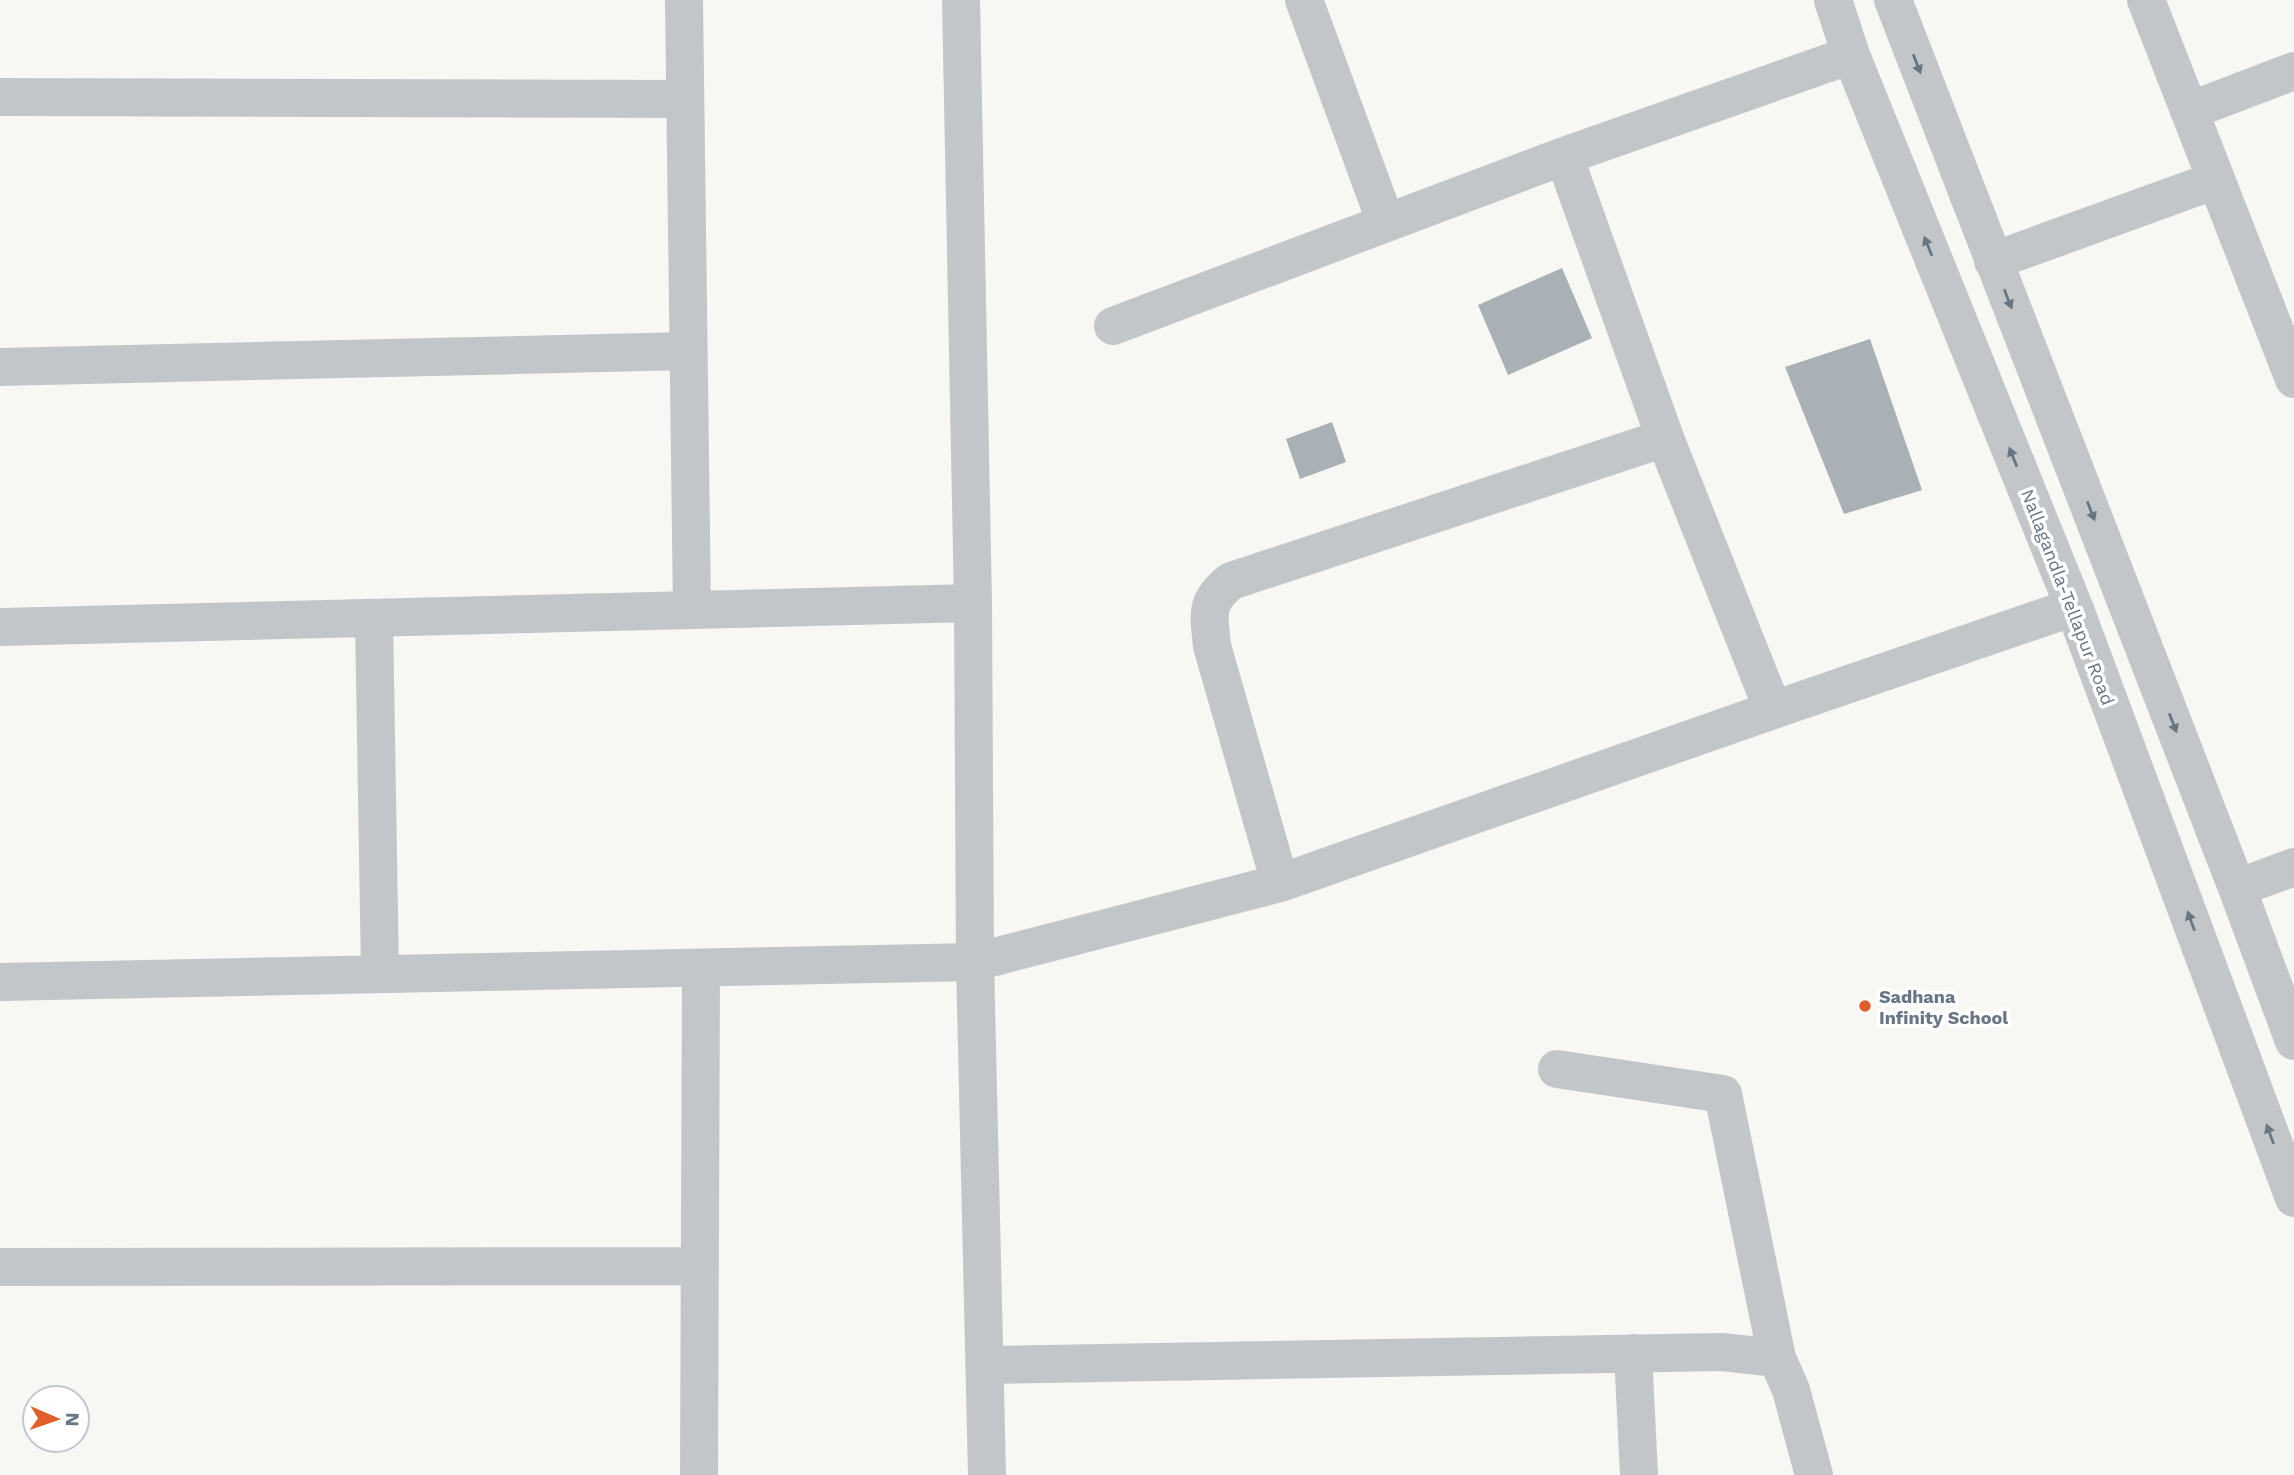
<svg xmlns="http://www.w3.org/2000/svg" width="2294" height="1475" font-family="'Work Sans',sans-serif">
	<rect width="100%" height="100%" fill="#f7f7f4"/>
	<!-- building -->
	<path fill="#a9b1b6" d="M1562,268L1592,338L1508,375L1478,305Z
		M1870,339L1922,490L1844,514L1785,367Z
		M1332,422L1346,462L1300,479L1286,439Z"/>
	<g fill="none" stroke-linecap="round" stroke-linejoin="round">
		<!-- minor -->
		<path stroke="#c2c6c9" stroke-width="38" d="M684,0L692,610
			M961,0L973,603L975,962L987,1475
			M1304,0L1386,223
			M1833,0L1851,55L2074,607L2294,1198
			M1893,0L2237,888L2294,1041
			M2146,0L2294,379
			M0,97L685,99
			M2189,111L2294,71
			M1564,156L1665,438
			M1993,261L2216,180
			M1113,326L1564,156L1851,55
			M0,367L688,351
			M374,618L380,973
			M0,627L973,603
			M1280,883L1212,646C1209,614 1204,603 1231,581L1665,438L1773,710
			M2237,888L2294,867
			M0,982L975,962L1280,883L1773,710L2074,607
			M1557,1069L1723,1094L1777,1358
			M0,1267L699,1266
			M1633,1353L1639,1475
			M985,1365L1722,1352L1777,1358L1791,1390L1814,1475
			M699,1475L701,969"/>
	</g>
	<!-- one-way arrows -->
	<defs><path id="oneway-solid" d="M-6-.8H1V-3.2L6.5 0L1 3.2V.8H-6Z" transform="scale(1.75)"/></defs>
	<g fill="#667684">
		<use href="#oneway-solid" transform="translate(1917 64) rotate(69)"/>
		<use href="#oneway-solid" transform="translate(1928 246) rotate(-112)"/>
		<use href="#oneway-solid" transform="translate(2008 299) rotate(69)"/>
		<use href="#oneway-solid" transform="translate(2013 457) rotate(-112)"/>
		<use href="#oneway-solid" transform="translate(2091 511) rotate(69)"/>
		<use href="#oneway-solid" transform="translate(2173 723) rotate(69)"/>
		<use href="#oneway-solid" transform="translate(2191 921) rotate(-110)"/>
		<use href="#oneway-solid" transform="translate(2270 1134) rotate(-110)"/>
	</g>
	<!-- markers -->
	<circle fill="#e05e2b" stroke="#fff" stroke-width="2.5" cx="1865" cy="1006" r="7"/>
	<g text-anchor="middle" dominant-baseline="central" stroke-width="7" stroke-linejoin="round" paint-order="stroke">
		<!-- street labels -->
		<g font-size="18" fill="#667684" stroke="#fff">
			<text transform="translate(2068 597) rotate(69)">Nallagandla-Tellapur Road</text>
		</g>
		<!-- poi labels -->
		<g font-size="18" font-weight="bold" fill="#667684" stroke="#fff" text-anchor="start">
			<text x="1879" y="996">Sadhana<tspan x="1879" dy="21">Infinity School</tspan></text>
		</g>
	</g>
	<!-- north arrow -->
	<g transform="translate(56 1419) rotate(92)"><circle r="33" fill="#ffffff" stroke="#c2c8ce" stroke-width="2"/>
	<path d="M0-5L12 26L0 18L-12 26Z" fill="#e05e2b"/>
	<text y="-10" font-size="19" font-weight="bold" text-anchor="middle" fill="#667684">N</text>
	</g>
</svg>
